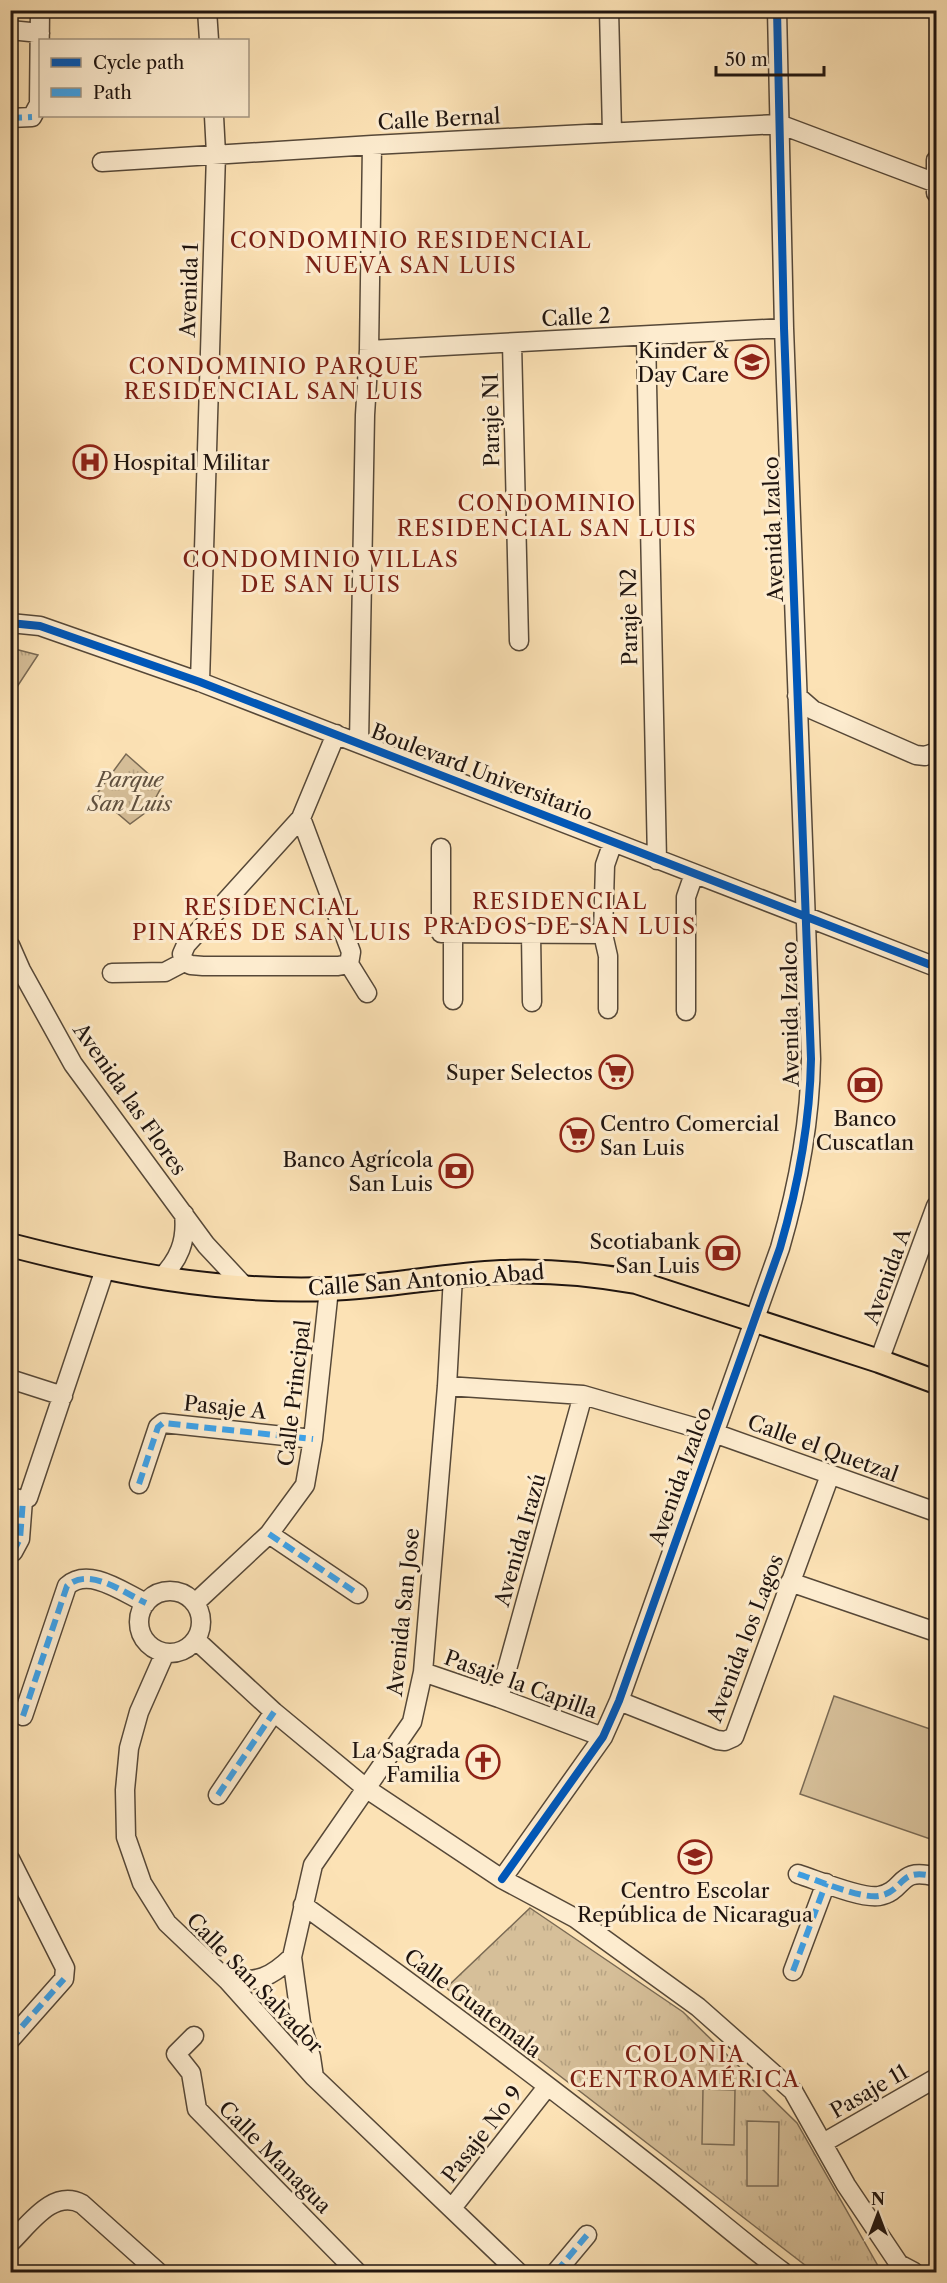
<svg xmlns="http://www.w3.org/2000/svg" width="947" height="2283" font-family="'Libre Caslon Text',serif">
	<defs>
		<pattern id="grass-tufts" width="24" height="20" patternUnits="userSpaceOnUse" patternTransform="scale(1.5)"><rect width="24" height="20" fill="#d6bf99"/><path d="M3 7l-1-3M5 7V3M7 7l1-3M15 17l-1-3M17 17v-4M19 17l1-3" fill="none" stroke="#b7a383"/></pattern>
	</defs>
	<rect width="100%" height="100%" fill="#fce2b5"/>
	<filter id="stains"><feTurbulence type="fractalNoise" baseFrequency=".00333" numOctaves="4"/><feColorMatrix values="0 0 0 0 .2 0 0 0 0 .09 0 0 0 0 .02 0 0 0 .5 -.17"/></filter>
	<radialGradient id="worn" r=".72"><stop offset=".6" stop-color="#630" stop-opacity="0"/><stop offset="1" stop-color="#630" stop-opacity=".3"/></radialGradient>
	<!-- grass -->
	<path fill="url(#grass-tufts)" stroke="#7a6a54" stroke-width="1.5" d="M11,648L38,655L11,696L10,648Z
		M126,754L162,786L149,810L130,824L96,795Z
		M530,1908L683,2012L797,2123L878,2266L874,2272H814L446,1988Z"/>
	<!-- pitch -->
	<path fill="#d6bf99" stroke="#7a6a54" stroke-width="1.5" d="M834,1696L936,1731V1841L800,1794Z
		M703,2089L735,2090L734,2145L702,2144Z
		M747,2121L779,2122L778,2186H747Z"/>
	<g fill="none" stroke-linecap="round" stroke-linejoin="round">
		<!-- minor casing -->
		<g stroke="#564838" stroke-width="21">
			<path id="minor" d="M207,10L209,40
				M609,10L612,132
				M10,30L40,33
				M10,118L32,117L39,104L40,10
				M102,162L372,145L779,124L936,183
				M936,193V160
				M646,336L657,860
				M512,343L519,641
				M369,350L784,328
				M10,623L40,626L200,682L936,967
				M200,682L216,154L214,116
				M797,696L813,710L916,755L925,756L936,752
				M359,743L365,415L369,350L372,145
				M301,818L351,952L349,964L367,993
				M441,848V933L603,934
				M453,933V1000
				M531,933L532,1002
				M10,945L21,970L73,1064L206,1245L247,1289
				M184,962L182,954L186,945L301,818L336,734
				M184,962L191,965L203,966H338L349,964
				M112,973L165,972L184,962
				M608,1009V956L603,934L605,865L613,842
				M686,1011V897L694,874
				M160,1279C179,1260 187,1241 184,1214
				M879,1361L936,1206
				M10,1379L63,1396
				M447,1386L583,1395L714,1433L936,1512
				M139,1484L158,1427L163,1423L313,1439
				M10,1497L23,1500L28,1498L105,1269
				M269,1534L358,1594
				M13,1552L20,1539L23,1500
				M790,1582L936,1632
				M139 1622a31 31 0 1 1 62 0a31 31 0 1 1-62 0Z
				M195,1603L269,1534L305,1485L313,1439L329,1289
				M196,1640L274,1712L367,1789L502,1879L575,1918L698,2007L793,2091L846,2185L899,2264L914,2272
				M165,1653L139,1712L129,1748L125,1790L126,1837L142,1883L167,1923L228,1981L314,2077L518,2272
				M423,1672L499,1698L603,1737
				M499,1698L583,1395
				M619,1701L717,1740L725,1741L734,1737L830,1475
				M23,1716L67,1586C89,1566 124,1593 146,1603
				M218,1795L274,1712
				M10,1859L65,1968L64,1979L10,2040
				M798,1874C817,1880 861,1899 879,1896C906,1891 897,1866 936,1877
				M502,1879L603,1737L619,1701L780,1248C798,1186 810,1124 811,1059L784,328L777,10
				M303,1905C421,1990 538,2077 652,2167C697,2202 739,2239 783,2272
				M793,1971L826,1883
				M228,1981C259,1981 269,1979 292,1957
				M194,2036L176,2054L191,2073L197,2109L357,2272
				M314,2077L311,2057L301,2023L292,1957L313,1865L412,1722L423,1672L447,1386L453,1276
				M823,2143L936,2078
				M452,2208L547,2087
				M10,2243C29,2225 53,2188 82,2204L158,2272
				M556,2272L587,2235"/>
		</g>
		<!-- major casing -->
		<g stroke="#1f140f" stroke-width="26">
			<path id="major" d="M10,1245C118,1273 217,1293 329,1289C386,1287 443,1275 501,1272C547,1270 591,1274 636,1282L879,1361L936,1382"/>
		</g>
		<!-- minor -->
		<use href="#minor" stroke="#fdeccf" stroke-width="18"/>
		<!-- major -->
		<use href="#major" stroke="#fce2b5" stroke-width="22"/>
		<!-- quiet -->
		<path stroke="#3da2ea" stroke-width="6" stroke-dasharray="12 6" stroke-linecap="butt" d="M10,118L32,117
			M139,1484L158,1427L163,1423L313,1439
			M269,1534L358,1594
			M13,1552L20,1539L23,1500
			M23,1716L67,1586C89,1566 124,1593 146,1603
			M218,1795L274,1712
			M798,1874C817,1880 861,1899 879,1896C906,1891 897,1866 936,1877
			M10,1875L16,1869
			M793,1971L826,1883
			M10,2040L64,1979
			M556,2272L587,2235"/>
		<!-- cycleway casing -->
		<g stroke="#fdeccf" stroke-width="11">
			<path id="cycleway" d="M10,623L40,626L200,682L936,967
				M502,1879L603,1737L619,1701L780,1248C798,1186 810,1124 811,1059L784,328L777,10"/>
		</g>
		<!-- cycleway -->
		<use href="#cycleway" stroke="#0057b8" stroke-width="8"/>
	</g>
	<!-- icons -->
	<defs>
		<g id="school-ring" transform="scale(1.725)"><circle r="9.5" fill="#fdeccf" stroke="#8f2418" stroke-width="1.5"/><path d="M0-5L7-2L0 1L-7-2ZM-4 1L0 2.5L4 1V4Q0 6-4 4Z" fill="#8f2418"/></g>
		<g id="hospital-ring" transform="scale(1.725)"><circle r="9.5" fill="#fdeccf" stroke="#8f2418" stroke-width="1.5"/><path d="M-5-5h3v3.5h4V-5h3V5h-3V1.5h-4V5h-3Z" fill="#8f2418"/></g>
		<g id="supermarket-ring" transform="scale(1.725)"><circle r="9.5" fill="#fdeccf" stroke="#8f2418" stroke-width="1.5"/><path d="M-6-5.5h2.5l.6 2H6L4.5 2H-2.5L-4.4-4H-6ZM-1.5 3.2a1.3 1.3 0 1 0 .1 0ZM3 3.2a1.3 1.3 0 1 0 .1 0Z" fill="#8f2418"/></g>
		<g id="bank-ring" transform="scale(1.725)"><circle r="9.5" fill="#fdeccf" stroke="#8f2418" stroke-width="1.5"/><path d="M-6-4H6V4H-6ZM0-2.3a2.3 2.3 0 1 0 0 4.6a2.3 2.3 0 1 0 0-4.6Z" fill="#8f2418"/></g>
		<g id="church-ring" transform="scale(1.725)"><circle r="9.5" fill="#fdeccf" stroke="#8f2418" stroke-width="1.5"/><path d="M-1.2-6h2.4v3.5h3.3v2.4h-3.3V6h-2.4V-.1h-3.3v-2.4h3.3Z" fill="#8f2418"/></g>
	</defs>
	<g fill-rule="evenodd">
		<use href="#school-ring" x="752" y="362"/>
		<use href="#hospital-ring" x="90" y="462"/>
		<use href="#supermarket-ring" x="616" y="1072"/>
		<use href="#bank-ring" x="865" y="1085"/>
		<use href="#supermarket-ring" x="577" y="1135"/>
		<use href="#bank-ring" x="456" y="1171"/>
		<use href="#bank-ring" x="723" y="1253"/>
		<use href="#church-ring" x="483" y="1762"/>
		<use href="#school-ring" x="695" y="1857"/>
	</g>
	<g text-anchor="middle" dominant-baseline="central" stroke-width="6" stroke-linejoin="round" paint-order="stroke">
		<!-- street labels -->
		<g font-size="21" fill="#1f140f" stroke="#fdeccf">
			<text transform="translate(439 119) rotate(-3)">Calle Bernal</text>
			<text transform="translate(189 290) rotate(-88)">Avenida 1</text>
			<text transform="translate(576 317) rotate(-3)">Calle 2</text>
			<text transform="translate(491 420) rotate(-91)">Paraje N1</text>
			<text transform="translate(773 529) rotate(-92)">Avenida Izalco</text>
			<text transform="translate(629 617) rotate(-91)">Paraje N2</text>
			<text transform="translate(482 772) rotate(21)">Boulevard Universitario</text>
			<text transform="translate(790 1014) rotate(-91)">Avenida Izalco</text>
			<text transform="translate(130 1099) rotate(55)">Avenida las Flores</text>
			<text transform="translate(887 1276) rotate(-70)">Avenida A</text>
			<text transform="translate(426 1280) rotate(-4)">Calle San Antonio Abad</text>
			<text transform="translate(294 1393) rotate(-83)">Calle Principal</text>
			<text transform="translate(225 1407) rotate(6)">Pasaje A</text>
			<text transform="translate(823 1448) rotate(20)">Calle el Quetzal</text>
			<text transform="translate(680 1476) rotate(-70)">Avenida Izalco</text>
			<text transform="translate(520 1540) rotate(-74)">Avenida Irazú</text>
			<text transform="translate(403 1612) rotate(-84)">Avenida San Jose</text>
			<text transform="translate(745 1638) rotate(-69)">Avenida los Lagos</text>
			<text transform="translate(521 1684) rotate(20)">Pasaje la Capilla</text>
			<text transform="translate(255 1983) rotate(46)">Calle San Salvador</text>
			<text transform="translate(473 2003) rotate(37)">Calle Guatemala</text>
			<text transform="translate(869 2091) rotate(-30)">Pasaje 11</text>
			<text transform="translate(482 2134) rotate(-52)">Pasaje No 9</text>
			<text transform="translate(275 2157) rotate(45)">Calle Managua</text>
		</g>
		<!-- poi labels -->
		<g font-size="21" fill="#1f140f" stroke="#fdeccf" text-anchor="end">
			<text x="729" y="350">Kinder &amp;<tspan x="729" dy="24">Day Care</tspan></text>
			<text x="113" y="462" text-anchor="start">Hospital Militar</text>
			<text x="593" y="1072">Super Selectos</text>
			<text x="865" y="1118" text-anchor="middle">Banco<tspan x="865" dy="24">Cuscatlan</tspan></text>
			<text x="600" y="1123" text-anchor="start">Centro Comercial<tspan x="600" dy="24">San Luis</tspan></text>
			<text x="433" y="1159">Banco Agrícola<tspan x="433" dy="24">San Luis</tspan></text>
			<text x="700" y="1241">Scotiabank<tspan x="700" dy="24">San Luis</tspan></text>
			<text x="460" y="1750">La Sagrada<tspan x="460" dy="24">Familia</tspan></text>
			<text x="695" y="1890" text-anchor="middle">Centro Escolar<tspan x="695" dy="24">República de Nicaragua</tspan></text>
		</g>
		<!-- park labels -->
		<g font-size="21" font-style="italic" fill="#5f503f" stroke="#fdeccf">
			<text x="130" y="779">Parque<tspan x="130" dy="24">San Luis</tspan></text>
		</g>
		<!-- neighbourhood labels -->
		<g font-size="22" letter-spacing="1.5" fill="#7a1f14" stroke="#fdeccf">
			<text x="411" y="240">CONDOMINIO RESIDENCIAL<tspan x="411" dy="25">NUEVA SAN LUIS</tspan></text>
			<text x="274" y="366">CONDOMINIO PARQUE<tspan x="274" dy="25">RESIDENCIAL SAN LUIS</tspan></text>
			<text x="547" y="503">CONDOMINIO<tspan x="547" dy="25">RESIDENCIAL SAN LUIS</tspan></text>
			<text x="321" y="559">CONDOMINIO VILLAS<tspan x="321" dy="25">DE SAN LUIS</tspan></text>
			<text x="560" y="901">RESIDENCIAL<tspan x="560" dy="25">PRADOS DE SAN LUIS</tspan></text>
			<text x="272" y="907">RESIDENCIAL<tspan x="272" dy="25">PINARES DE SAN LUIS</tspan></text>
			<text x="685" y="2054">COLONIA<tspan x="685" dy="25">CENTROAMÉRICA</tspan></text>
		</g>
	</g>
	<!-- margin -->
	<rect width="947" height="2283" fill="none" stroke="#fce2b5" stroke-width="36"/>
	<rect x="12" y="12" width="923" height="2259" fill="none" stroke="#1f140f" stroke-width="3"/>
	<rect x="18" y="18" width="911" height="2247" fill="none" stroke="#1f140f" stroke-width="1.5"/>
	<!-- legend -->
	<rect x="39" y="39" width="210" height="78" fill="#fdeccf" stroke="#a49682" stroke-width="1.5"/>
	<rect x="51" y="58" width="30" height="9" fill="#0057b8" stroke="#a49682" stroke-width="1.5"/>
	<text x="93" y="69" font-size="18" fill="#1f140f">Cycle path</text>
	<rect x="51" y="88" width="30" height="9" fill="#3da2ea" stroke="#a49682" stroke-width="1.5"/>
	<text x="93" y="99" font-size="18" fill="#1f140f">Path</text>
	<!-- north arrow -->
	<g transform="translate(878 2214)" stroke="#fdeccf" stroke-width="4.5" paint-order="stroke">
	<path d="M0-4.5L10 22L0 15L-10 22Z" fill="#1f140f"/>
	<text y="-9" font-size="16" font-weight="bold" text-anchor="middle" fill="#1f140f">N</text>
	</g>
	<!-- scale -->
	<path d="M716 66v9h108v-9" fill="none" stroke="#1f140f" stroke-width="3"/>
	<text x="725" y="66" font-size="18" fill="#1f140f" stroke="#fdeccf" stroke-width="4.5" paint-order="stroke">50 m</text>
	<rect width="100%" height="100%" filter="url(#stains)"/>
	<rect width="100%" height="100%" fill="url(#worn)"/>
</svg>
